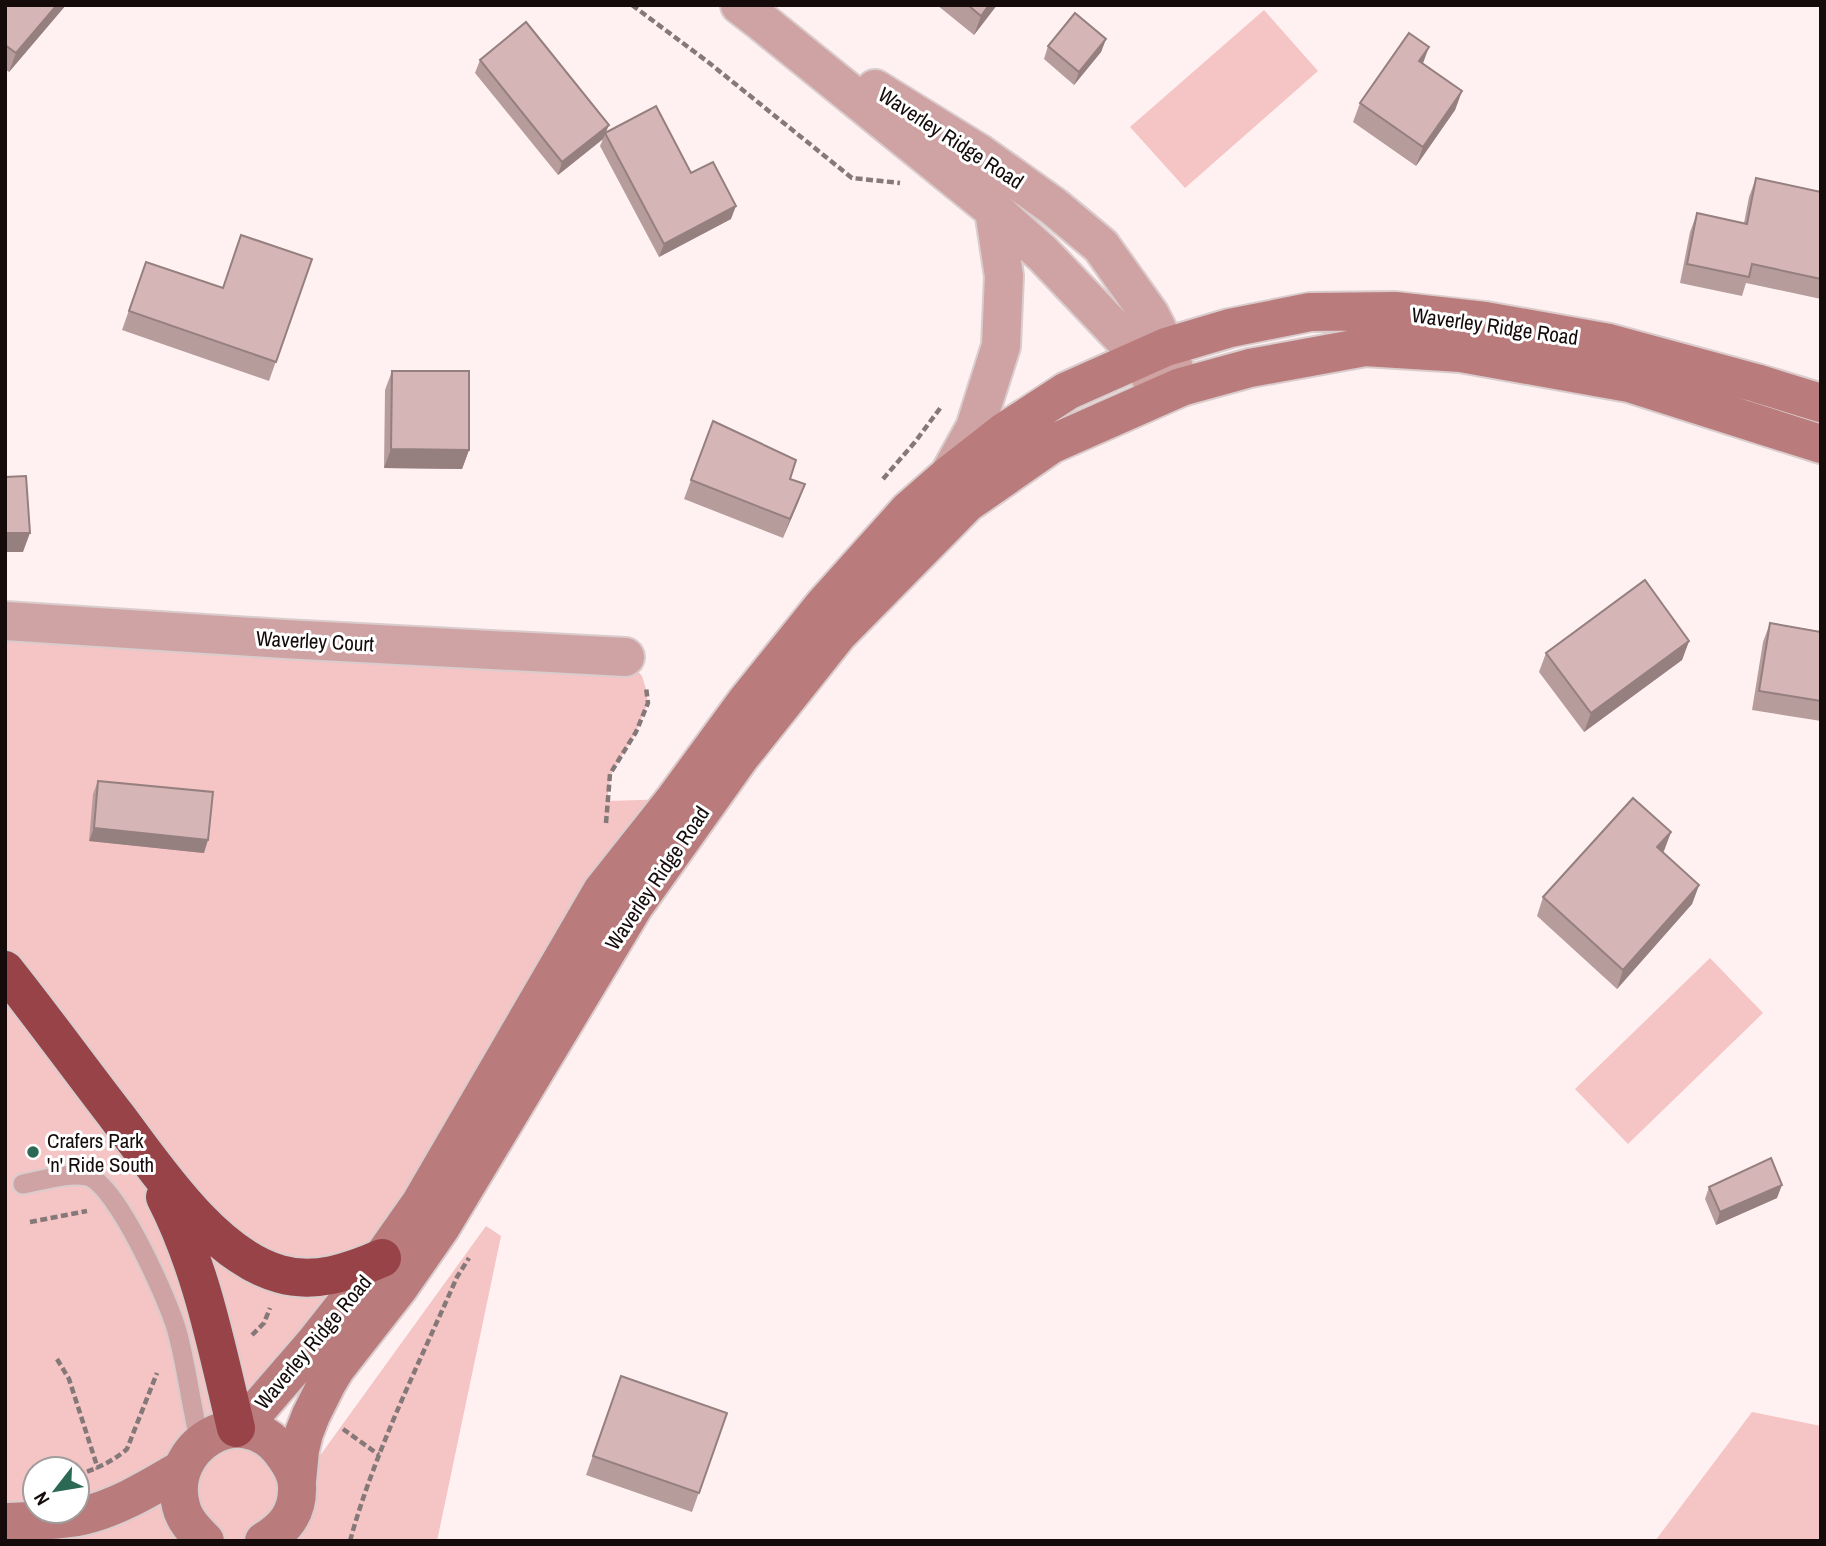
<svg xmlns="http://www.w3.org/2000/svg" width="1826" height="1546" font-family="'Archivo Narrow',sans-serif">
	<rect width="100%" height="100%" fill="#fff1f1"/>
	<!-- green -->
	<path fill="#f5c4c4" fill-rule="evenodd" d="M1264,10L1318,71L1185,188L1130,127Z
		M5,621L625,657L642,676L646,689L648,703L636,732L611,774L607,801L675,799L460,1133L242,1428L298,1486L486,1226L501,1236L437,1541H5ZM35,1469H77V1511H35Z
		M1710,958L1763,1013L1628,1144L1575,1089Z
		M1752,1412L1821,1426V1541H1655Z"/>
	<g fill="none" stroke-linecap="round" stroke-linejoin="round">
		<!-- lane casing -->
		<g stroke="#dacccc" stroke-width="23">
			<path id="lane" d="M23,1184C40,1181 69,1172 87,1176C116,1182 169,1302 177,1331C187,1368 191,1406 200,1442"/>
		</g>
		<!-- street casing -->
		<g stroke="#dacccc" stroke-width="42">
			<path id="street" d="M740,5L762,22L994,210L1004,276L1001,346L975,428L949,475
				M875,89L980,154L1053,206L1101,246L1150,315L1166,347L1181,387
				M994,210L1043,254L1141,357L1155,387
				M5,621L284,639L625,657"/>
		</g>
		<!-- secondary casing -->
		<g stroke="#dacccc" stroke-width="42">
			<path id="secondary" d="M241,1428L313,1345L382,1258L420,1204L602,891L675,799L746,702L824,605L909,510L949,475L1004,432L1067,391L1166,347L1230,328L1310,312L1395,311L1485,321L1609,343L1756,383L1821,403
				M297,1481L300,1450L304,1433L311,1415L327,1383L336,1368L400,1286L441,1227L634,906L740,757L838,634L967,503L1052,444L1181,387L1250,368L1365,347L1461,353L1629,383L1821,444
				M5,1522C29,1521 54,1521 77,1517C114,1510 150,1488 182,1469
				M205,1541C195,1531 184,1520 181,1506C165,1447 240,1399 281,1451C290,1463 298,1475 297,1490C297,1514 284,1529 264,1541"/>
		</g>
		<!-- highway casing -->
		<g stroke="#dacccc" stroke-width="42">
			<path id="highway" d="M5,970C44,1019 80,1069 118,1118C157,1170 214,1256 280,1274C315,1284 350,1272 382,1258
				M165,1197C202,1269 217,1350 236,1428"/>
		</g>
		<!-- path -->
		<path stroke="#847878" stroke-width="4.5" stroke-dasharray="7 3.5" stroke-linecap="butt" d="M632,5L708,62L852,178L900,183
			M883,479L915,442L941,407
			M606,823L610,774L636,732L648,703L646,687
			M30,1222L87,1211
			M252,1335L264,1323L270,1308
			M57,1359L69,1379L98,1469
			M343,1429L379,1455
			M77,1475C96,1469 112,1462 127,1449L157,1373
			M350,1541C375,1450 419,1364 457,1277L469,1258"/>
		<!-- lane -->
		<use href="#lane" stroke="#cfa3a3" stroke-width="19"/>
		<!-- street -->
		<use href="#street" stroke="#cfa3a3" stroke-width="38"/>
		<!-- secondary -->
		<use href="#secondary" stroke="#b97b7c" stroke-width="38"/>
		<!-- highway -->
		<use href="#highway" stroke="#984348" stroke-width="38"/>
	</g>
	<!-- wall -->
	<path fill="#b79c9c" d="M5,5H66L9,72L5,69Z
		M937,5H997L974,35Z
		M1106,39L1101,52L1074,85L1044,59L1048,46Z
		M480,60L606,132L691,173L731,219L659,257L600,146L603,139L558,175L475,73Z
		M1423,63L1462,91L1455,110L1416,166L1353,122L1360,103Z
		M1756,178L1821,192V299L1746,283L1742,296L1680,283L1690,232L1697,213L1744,223L1749,197Z
		M312,259L269,381L122,330L146,262L223,288Z
		M392,371L469,450L462,469L384,468L385,390Z
		M713,421L790,479L805,484L783,538L684,499Z
		M1770,623L1821,632V721L1752,710L1763,642Z
		M1689,641L1682,660L1584,732L1539,672L1546,653Z
		M98,781L204,853L89,841L93,794Z
		M1671,832L1663,852L1699,885L1692,904L1617,989L1537,916L1543,897Z
		M1709,1187L1777,1198L1716,1225L1705,1199Z
		M621,1376L727,1413L692,1512L586,1475Z"/>
	<!-- shaded-wall -->
	<path fill="#957f7f" d="M57,5H66L9,72L16,53Z
		M989,5H997L974,35L981,16Z
		M1106,39L1101,52L1074,85L1079,72Z
		M1429,47L1422,66L1419,61Z
		M1462,91L1455,110L1416,166L1423,147Z
		M609,125L603,139L558,175L562,162Z
		M736,206L731,219L659,257L664,244Z
		M391,449L469,450L462,469L384,468Z
		M805,484L798,503L783,538L790,519Z
		M5,533H30L23,552H5Z
		M1689,641L1682,660L1584,732L1591,713Z
		M94,828L208,840L204,853L89,841Z
		M1671,832L1664,851L1650,866L1657,847Z
		M1699,885L1692,904L1617,989L1623,970Z
		M1782,1185L1777,1198L1716,1225L1720,1212Z"/>
	<!-- building -->
	<path fill="#d5b5b5" stroke="#957f7f" stroke-width="2" d="M5,5H57L16,53L5,45Z
		M968,5H989L981,16Z
		M1075,13L1106,39L1079,72L1048,46Z
		M526,22L609,125L562,162L480,60Z
		M1409,33L1429,47L1419,61L1462,91L1423,147L1360,103Z
		M656,106L691,173L713,162L736,206L664,244L605,133Z
		M1756,178L1821,192V279L1752,264L1749,277L1687,264L1697,213L1747,224Z
		M241,235L312,259L276,362L129,311L146,262L223,288Z
		M392,371H469V450L391,449Z
		M713,421L796,460L790,479L805,484L790,519L691,480Z
		M26,476L30,533H5V477Z
		M1645,580L1689,641L1591,713L1546,653Z
		M1770,623L1821,632V701L1759,691Z
		M98,781L213,792L208,840L94,828Z
		M1633,798L1671,832L1657,847L1699,885L1623,970L1543,897Z
		M1771,1158L1782,1185L1720,1212L1709,1187Z
		M621,1376L727,1413L699,1493L593,1456Z"/>
	<!-- markers -->
	<circle fill="#2c6955" stroke="#fff" stroke-width="2.5" cx="33" cy="1152" r="7"/>
	<g text-anchor="middle" dominant-baseline="central" stroke-width="6" stroke-linejoin="round" paint-order="stroke">
		<!-- street labels -->
		<g font-size="21" fill="#160b0b" stroke="#fff">
			<text transform="translate(951 138) rotate(33)">Waverley Ridge Road</text>
			<text transform="translate(1495 326) rotate(8)">Waverley Ridge Road</text>
			<text transform="translate(315 641) rotate(3)">Waverley Court</text>
			<text transform="translate(657 878) rotate(-56)">Waverley Ridge Road</text>
			<text transform="translate(313 1342) rotate(-50)">Waverley Ridge Road</text>
		</g>
		<!-- poi labels -->
		<g font-size="21" fill="#160b0b" stroke="#fff" text-anchor="start">
			<text x="47" y="1140">Crafers Park<tspan x="47" dy="24">'n' Ride South</tspan></text>
		</g>
	</g>
	<!-- border -->
	<rect width="1826" height="1546" fill="none" stroke="#160b0b" stroke-width="14"/>
	<!-- north arrow -->
	<g transform="translate(56 1490) rotate(239)"><circle r="33" fill="#ffffff" stroke="#a29d9d" stroke-width="2"/>
	<path d="M0-5L12 26L0 18L-12 26Z" fill="#2c6955"/>
	<text y="-10" font-size="19" font-weight="bold" text-anchor="middle" fill="#160b0b">N</text>
	</g>
</svg>
